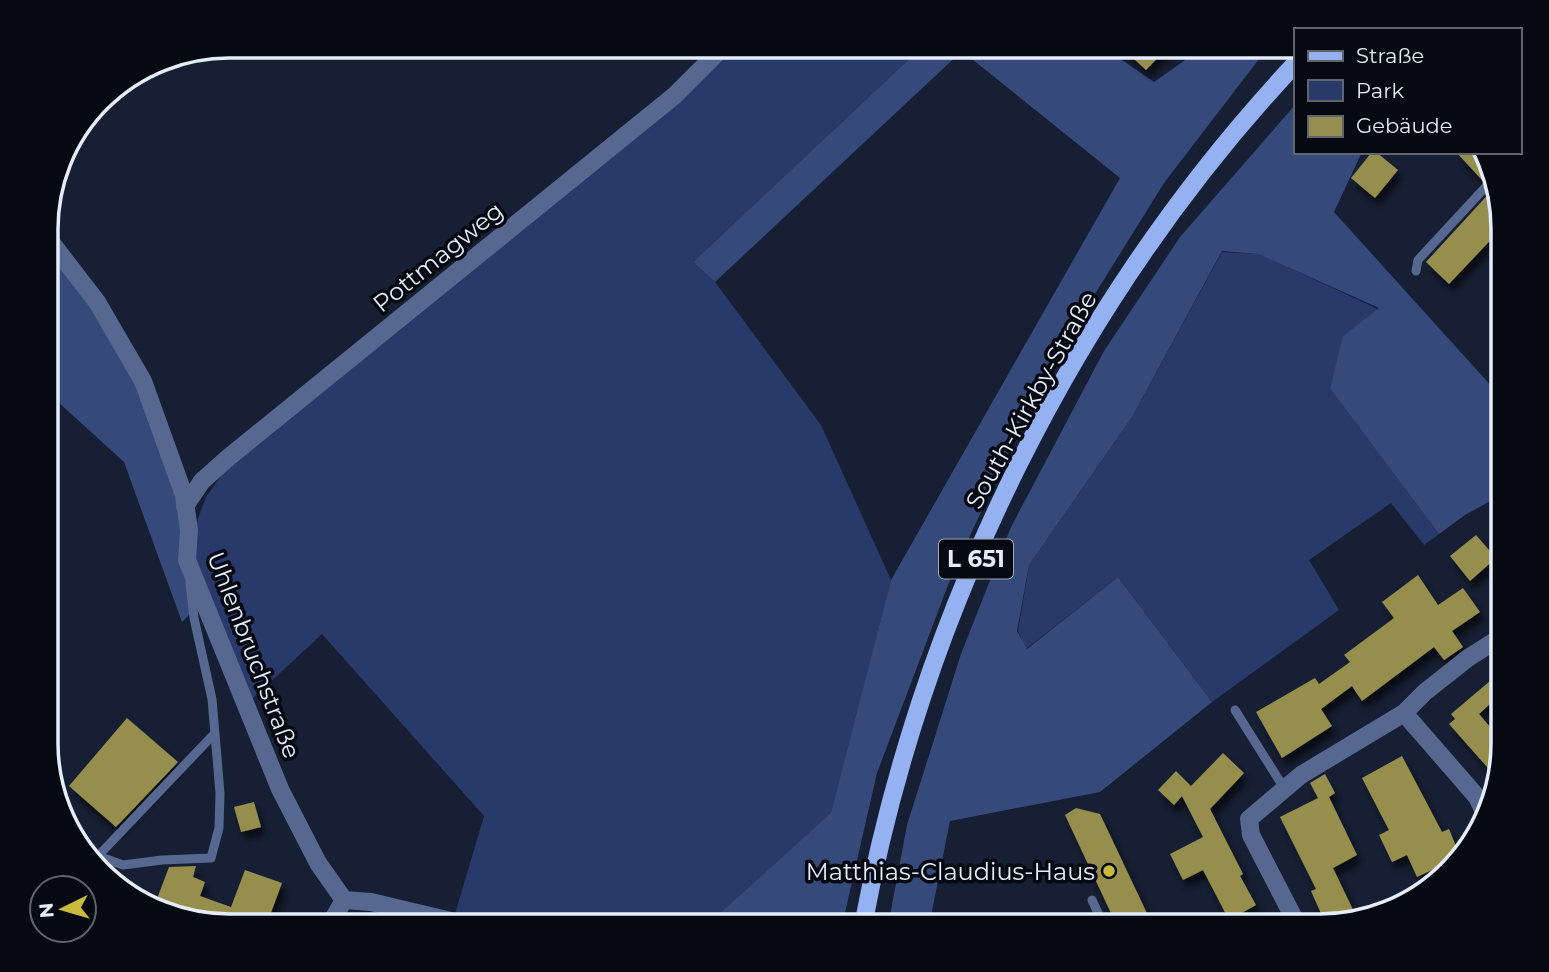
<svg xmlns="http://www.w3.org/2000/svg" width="1549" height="972" font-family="Montserrat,sans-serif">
	<defs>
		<filter id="shadow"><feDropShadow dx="4.5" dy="8" stdDeviation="3.5" flood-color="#0009"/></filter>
	</defs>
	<rect width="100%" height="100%" fill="#161f33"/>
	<!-- green -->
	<path fill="#273a69" d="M731,46H923L693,262L715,282L821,425L891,580L832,813L706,926H496L454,917L484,816L322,634L252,699L196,566V524L206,497L224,472Z
		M1222,252L1259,254L1378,309L1344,336L1330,387L1439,534L1424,545L1391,503L1309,560L1339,610L1212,702L1118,577L1026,649L1018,631L1029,565L1132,417Z"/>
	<!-- forest -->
	<path fill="#354a7b" d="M923,46H1102L1154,82L1205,46H1269L1164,183L1047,371L953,572L877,773L842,926H706L831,813L891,580L1120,178L962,51L715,282L693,262Z
		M1295,105V152H1362L1334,212L1503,399V494L1465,515L1439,534L1330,388L1343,336L1379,308L1258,254L1222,251L1132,417L1029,565L1017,631L1027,649L1118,577L1212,702L1100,792L950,821L929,926H888L907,825L961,654L1011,527L1104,351L1180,237Z
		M58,258L139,383L178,500L191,613L182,622L124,462L47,392V266Z"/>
	<!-- building -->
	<path fill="#958e4e" filter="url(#shadow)" d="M1120,46H1169L1146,70Z
		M1372,152H1376L1398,170L1375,198L1351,178Z
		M1456,152H1483L1490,173L1482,180Z
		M1494,188L1503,217V227L1449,284L1426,262Z
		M1476,535L1496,558L1470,581L1450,556Z
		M1418,575L1438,605L1463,588L1480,612L1452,631L1463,647L1444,660L1434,647L1362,701L1352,686L1321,709L1332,726L1282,758L1256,712L1315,678L1319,684L1350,662L1344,655L1394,618L1382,602Z
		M1503,670V692L1479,714L1503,742V755L1488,768L1449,724L1455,719L1451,714Z
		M127,718L178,762L116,827L69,786Z
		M1223,753L1244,773L1210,809L1243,874L1240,876L1256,905L1229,920L1203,870L1183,880L1170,854L1203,837L1182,796L1174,805L1158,790L1176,771L1191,786Z
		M1402,756L1442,832L1449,829L1460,856L1438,877L1434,869L1417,877L1407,855L1392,862L1379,835L1389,830L1362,778Z
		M1325,774L1335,793L1329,797L1357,855L1333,868L1357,918L1332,926H1327L1323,918L1311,891L1316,889L1280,817L1318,798L1310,783Z
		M254,802L261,827L241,832L234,807Z
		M1076,808L1100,814L1153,926H1117L1065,815Z
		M196,866L193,877L205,882L200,896L231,907L245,870L282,883L266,926H229L155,904L169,867Z"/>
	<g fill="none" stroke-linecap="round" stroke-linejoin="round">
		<!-- service -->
		<path stroke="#56688f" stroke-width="9" d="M1416,271L1418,260L1492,180
			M190,583L194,618L212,699L220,793L219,828L211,858L162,860L123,865L98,856L215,733
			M1235,710L1284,788
			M1092,900L1104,926"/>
		<!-- minor -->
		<path stroke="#56688f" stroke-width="18" d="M47,237L97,302L143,381L184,495L189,530L187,560L280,789L318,863L344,900
			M185,506L202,481L229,457L674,96L724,46
			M1404,713L1477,797L1484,812
			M329,926L344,900L371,902L472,926
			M1298,926L1251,835L1249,819L1301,775L1404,713L1425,692L1468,658L1501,637"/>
		<!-- primary -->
		<path stroke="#94b1f2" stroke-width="18" d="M863,926C922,609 1075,299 1295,64"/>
	</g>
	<!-- markers -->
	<circle fill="#c8bb3b" stroke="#060912" stroke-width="2.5" cx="1109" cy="871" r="7"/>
	<g text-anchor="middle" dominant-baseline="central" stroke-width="7" stroke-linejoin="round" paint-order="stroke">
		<!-- shield labels -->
		<rect fill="#060912" stroke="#a2a8b4" stroke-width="2" x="939" y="539.5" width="74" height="39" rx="5"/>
		<g font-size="23" font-weight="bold" fill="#e5ecfa">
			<text x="976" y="559">L 651</text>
		</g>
		<!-- street labels -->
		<g font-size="24" fill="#e5ecfa" stroke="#060912">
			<text transform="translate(438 257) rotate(-39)">Pottmagweg</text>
			<text transform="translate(1031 400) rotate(-61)">South-Kirkby-Straße</text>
			<text transform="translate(254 655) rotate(69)">Uhlenbruchstraße</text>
		</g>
		<!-- poi labels -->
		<g font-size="24" fill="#e5ecfa" stroke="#060912" text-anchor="end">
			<text x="1095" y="871">Matthias-Claudius-Haus</text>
		</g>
	</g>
	<!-- crop -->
	<path d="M0 0H1549V972H0ZM229 58H1320A171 171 0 0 1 1491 229V743A171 171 0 0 1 1320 914H229A171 171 0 0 1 58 743V229A171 171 0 0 1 229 58Z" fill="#060912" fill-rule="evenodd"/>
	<path fill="none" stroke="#e5ecfa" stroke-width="3.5" d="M229 58H1320A171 171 0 0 1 1491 229V743A171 171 0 0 1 1320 914H229A171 171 0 0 1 58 743V229A171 171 0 0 1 229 58Z"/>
	<!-- legend -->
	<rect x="1294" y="28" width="228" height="126" fill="#060912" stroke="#5f646f" stroke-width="2"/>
	<rect x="1308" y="51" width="35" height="10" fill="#94b1f2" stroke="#5f646f" stroke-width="2"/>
	<text x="1356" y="63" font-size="21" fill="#e5ecfa">Straße</text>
	<rect x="1308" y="80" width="35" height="21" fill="#273a69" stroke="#5f646f" stroke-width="2"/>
	<text x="1356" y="98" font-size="21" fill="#e5ecfa">Park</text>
	<rect x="1308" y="116" width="35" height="21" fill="#958e4e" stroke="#5f646f" stroke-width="2"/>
	<text x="1356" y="133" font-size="21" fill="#e5ecfa">Gebäude</text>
	<!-- north arrow -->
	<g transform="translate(63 909) rotate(265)"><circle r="33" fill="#060912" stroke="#5f646f" stroke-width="2"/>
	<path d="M0-5L12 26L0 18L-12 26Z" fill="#c8bb3b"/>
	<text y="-10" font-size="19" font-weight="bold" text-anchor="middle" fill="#e5ecfa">N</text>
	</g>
</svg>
